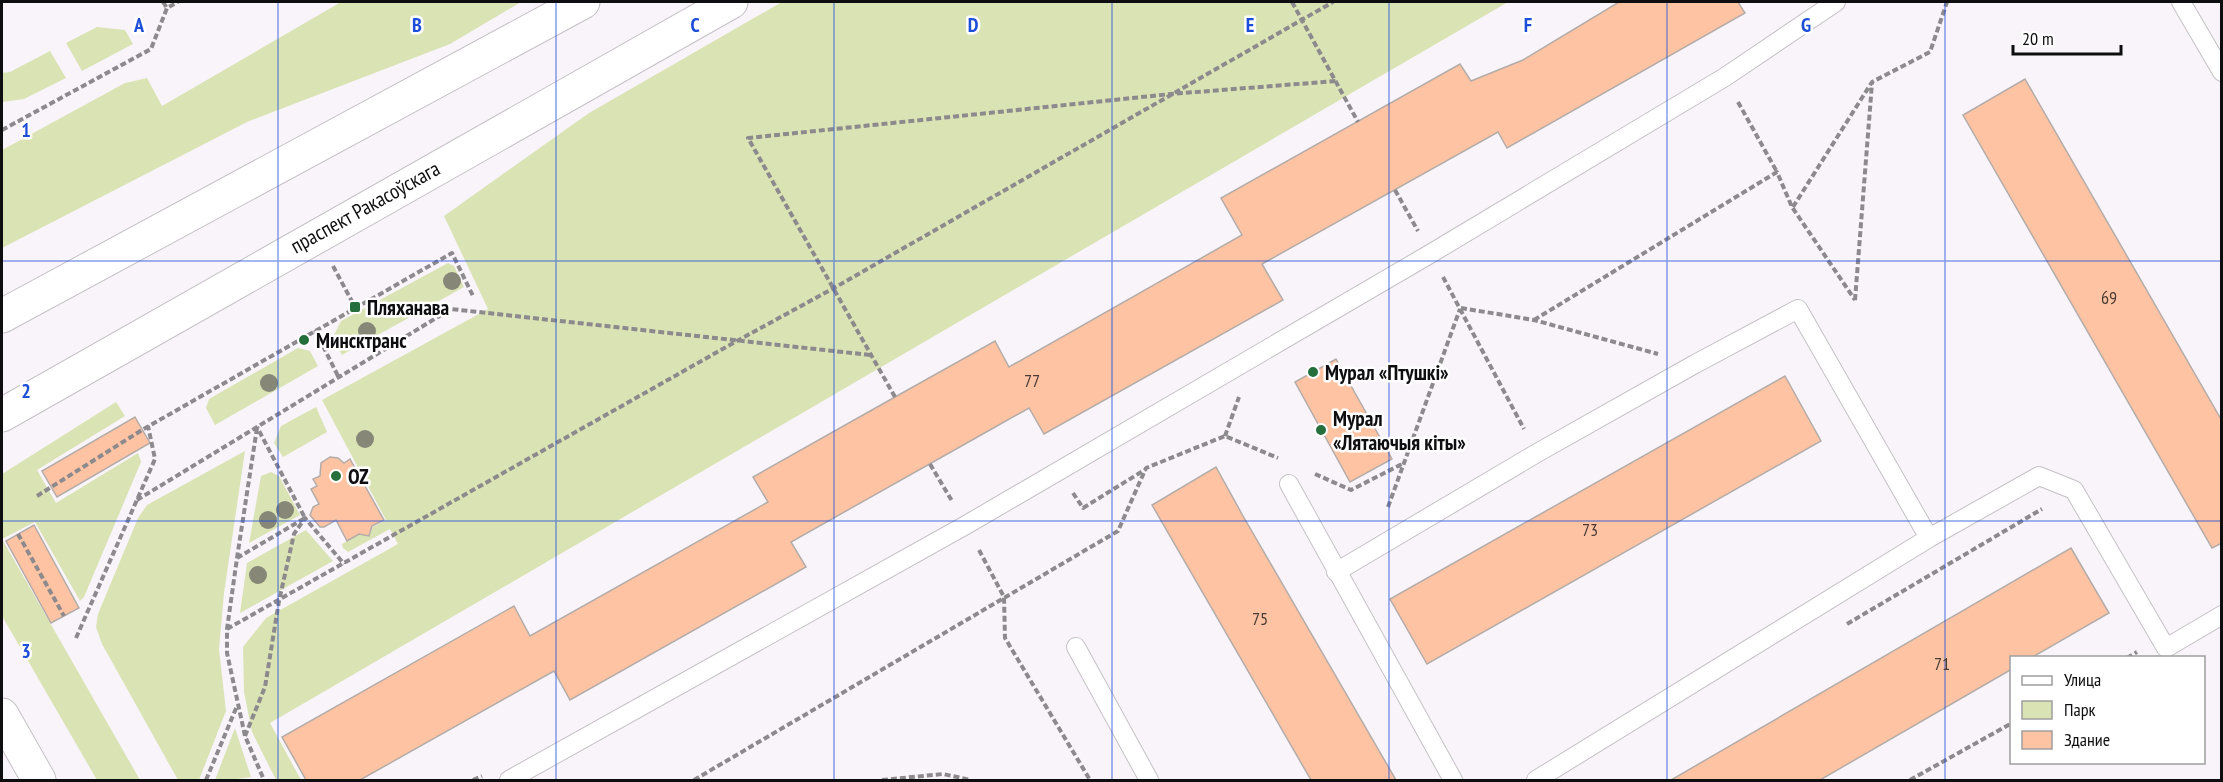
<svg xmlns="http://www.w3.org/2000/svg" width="2223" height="782" font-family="'PT Sans Narrow',sans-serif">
	<rect width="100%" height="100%" fill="#f9f4fa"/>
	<!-- green -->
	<path fill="#dae3b4" d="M341,2H521L450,44L247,122L2,248V150L125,83L147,78L162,106Z
		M782,2H1508L270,723L301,780H276L252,732L244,692L243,647L266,618L398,544L390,529L348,552L343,548L342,544L359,534L369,536L373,527L386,520L322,400L488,309L444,216L589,113Z
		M97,27L125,30L133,44L82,71L66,43Z
		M50,51L66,78L24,99L2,102V73L10,72Z
		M448,263L454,266L464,287L342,355L333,337L341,321Z
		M298,348L310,351L318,366L215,425L206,408L209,399Z
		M116,402L125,416L37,470L56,503L138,453L141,462L84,597L80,601L35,522L2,539L140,780H97L2,616V474Z
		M316,407L327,432L283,457L274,443L281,426Z
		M245,451L224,593L219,649L226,711L199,780H178L102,644L96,627L98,614L138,518L147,505Z
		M271,472L279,476L300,515L249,543L261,476Z
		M306,530L333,561L240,613L247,563Z
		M235,728L251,777L230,780H215Z"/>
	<!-- building -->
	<path fill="#fec3a2" stroke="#b3aca9" stroke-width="1.5" d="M1619,2H1738L1745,13L1507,148L1498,132L1262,264L1283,300L1044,434L1029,408L981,435L791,542L806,567L570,700L554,671L360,780H306L282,737L514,606L530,636L768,502L753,477L895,397L995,341L1009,367L1242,235L1221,198L1460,64L1471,81L1523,60Z
		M2025,79L2222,421V543L2212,548L1963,115Z
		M1336,359L1392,459L1350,482L1295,382Z
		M1785,376L1821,441L1427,664L1390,599Z
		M135,417L150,443L57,497L42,471Z
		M330,457L338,458L344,463L350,459L384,520L372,526L369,536L359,534L347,541L336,520L324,527H320L310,515L313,507L319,504L311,489L317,486L313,479L320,476L321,463Z
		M1216,467L1243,516L1396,780H1311L1152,505Z
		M34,525L79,608L51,623L6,541Z
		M2071,548L2109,613L2031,658H2012V669L1820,780H1671Z"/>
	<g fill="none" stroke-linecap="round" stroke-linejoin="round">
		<!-- service casing -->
		<g stroke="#c5c1c6" stroke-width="20">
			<path id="service" d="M2181,2L2222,72
				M1289,484L1453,780
				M1336,572L1537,453L1695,364L1798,309L1929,538
				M1076,647L1149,780
				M509,780L966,525L1430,254L1725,77L1836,2
				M1536,780L1929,538L2039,476L2074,490L2166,648L2222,615"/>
		</g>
		<!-- secondary casing -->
		<g stroke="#c5c1c6" stroke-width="35">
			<path id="secondary" d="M2,715L39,780"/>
		</g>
		<!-- primary casing -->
		<g stroke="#c5c1c6" stroke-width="35">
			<path id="primary" d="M2,316L583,2
				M2,415L731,2"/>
		</g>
		<!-- path -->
		<path stroke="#8d8a8e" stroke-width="4" stroke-dasharray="6 3" stroke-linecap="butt" d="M163,2L167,8
			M1292,2L1358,122
			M1738,102L1777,172
			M2,130L151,49L167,8L178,2
			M1395,190L1418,231
			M1793,207L1872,82L1930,52L1947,2
			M333,266L355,307
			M1443,277L1524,429
			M1855,300L1872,83
			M1461,308L1534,320L1658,354
			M1534,320L1777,172L1792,207L1855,300
			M315,330L338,376
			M895,397L748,138L1171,94L1336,81
			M257,428L237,558L227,629V653L245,736L264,780
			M1225,436L1239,397
			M930,464L952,501
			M1315,474L1351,490L1404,463
			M1073,493L1083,508L1146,469
			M37,496L142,430L452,253L473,296
			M137,500L451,309L870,355
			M1388,507L1460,309
			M18,534L64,616
			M979,550L1004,597L1005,638L1090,780
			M237,558L305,518L257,427
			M1847,624L2042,509
			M227,629L735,342L834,288L1333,2
			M76,638L155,459L148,426
			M2127,658L2137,652
			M245,736L265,687L279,601L294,534L305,518L344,564
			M206,780L237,706
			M473,780L482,776
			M694,780L1118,531L1146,468L1225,436L1278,458
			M882,780L943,774L971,780
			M1910,780L2012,723"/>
		<!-- service -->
		<use href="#service" stroke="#fff" stroke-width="18"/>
		<!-- secondary -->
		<use href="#secondary" stroke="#fff" stroke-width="33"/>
		<!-- primary -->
		<use href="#primary" stroke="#fff" stroke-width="33"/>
	</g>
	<!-- trees -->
	<g fill="#878777">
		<circle cx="452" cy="281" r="9"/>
		<circle cx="367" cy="331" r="9"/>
		<circle cx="269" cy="383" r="9"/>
		<circle cx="365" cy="439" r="9"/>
		<circle cx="285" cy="510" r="9"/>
		<circle cx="268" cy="520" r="9"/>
		<circle cx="258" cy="575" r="9"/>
	</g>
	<!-- grid -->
	<path fill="none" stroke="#1d4ed8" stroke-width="1.5" stroke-opacity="0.55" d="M278,2V780M556,2V780M834,2V780M1112,2V780M1389,2V780M1667,2V780M1945,2V780M2,261H2222M2,521H2222"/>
	<!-- markers -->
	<g fill="#256f3d" stroke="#fff" stroke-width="2">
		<rect x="349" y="301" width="12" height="12" rx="3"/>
		<circle cx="304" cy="340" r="6"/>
		<circle cx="1313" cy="372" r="6"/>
		<circle cx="1321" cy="430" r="6"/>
		<circle cx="336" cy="476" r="6"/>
	</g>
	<g text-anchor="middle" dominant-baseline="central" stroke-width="5" stroke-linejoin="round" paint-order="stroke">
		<!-- number labels -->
		<g font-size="18" fill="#4a3a34">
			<text x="2109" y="297">69</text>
			<text x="1032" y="380">77</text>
			<text x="1590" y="529">73</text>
			<text x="1260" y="618">75</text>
			<text x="1942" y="663">71</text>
		</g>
		<!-- street labels -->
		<g font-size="21" fill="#0e0d0f" stroke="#fff">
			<text transform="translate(365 207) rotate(-29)">праспект Ракасоўскага</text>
		</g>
		<!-- poi labels -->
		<g font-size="21" font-weight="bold" fill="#0e0d0f" stroke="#fff" text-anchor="start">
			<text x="367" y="307">Пляханава</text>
			<text x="316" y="340">Минсктранс</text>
			<text x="1325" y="372">Мурал «Птушкі»</text>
			<text x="1333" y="418">Мурал<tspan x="1333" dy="24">«Лятаючыя кіты»</tspan></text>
			<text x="348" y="476">OZ</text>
		</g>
	</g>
	<g font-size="20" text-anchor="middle" font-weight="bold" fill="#1d4ed8" stroke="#fff" stroke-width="5" stroke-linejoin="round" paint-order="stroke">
		<text x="139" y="32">A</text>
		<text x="417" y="32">B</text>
		<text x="695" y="32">C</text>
		<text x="973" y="32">D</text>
		<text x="1250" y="32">E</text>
		<text x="1528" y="32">F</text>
		<text x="1806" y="32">G</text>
		<text x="26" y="137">1</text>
		<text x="26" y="398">2</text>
		<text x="26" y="658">3</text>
	</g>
	<!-- border -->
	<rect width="2223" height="782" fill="none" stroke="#0e0d0f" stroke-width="6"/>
	<!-- legend -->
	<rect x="2010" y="656" width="195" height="108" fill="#ffffff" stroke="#9f9e9f" stroke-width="1.5"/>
	<rect x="2022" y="676" width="30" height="9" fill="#ffffff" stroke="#9f9e9f" stroke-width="1.5"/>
	<text x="2064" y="686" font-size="18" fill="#0e0d0f">Улица</text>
	<rect x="2022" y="701" width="30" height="18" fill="#dae3b4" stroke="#9f9e9f" stroke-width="1.5"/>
	<text x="2064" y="716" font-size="18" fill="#0e0d0f">Парк</text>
	<rect x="2022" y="731" width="30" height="18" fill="#fec3a2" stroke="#9f9e9f" stroke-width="1.5"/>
	<text x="2064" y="746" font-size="18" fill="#0e0d0f">Здание</text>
	<!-- scale -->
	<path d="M2013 45v9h108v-9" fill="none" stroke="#0e0d0f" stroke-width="3"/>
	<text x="2022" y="45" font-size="18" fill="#0e0d0f" stroke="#ffffff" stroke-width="4.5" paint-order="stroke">20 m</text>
</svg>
